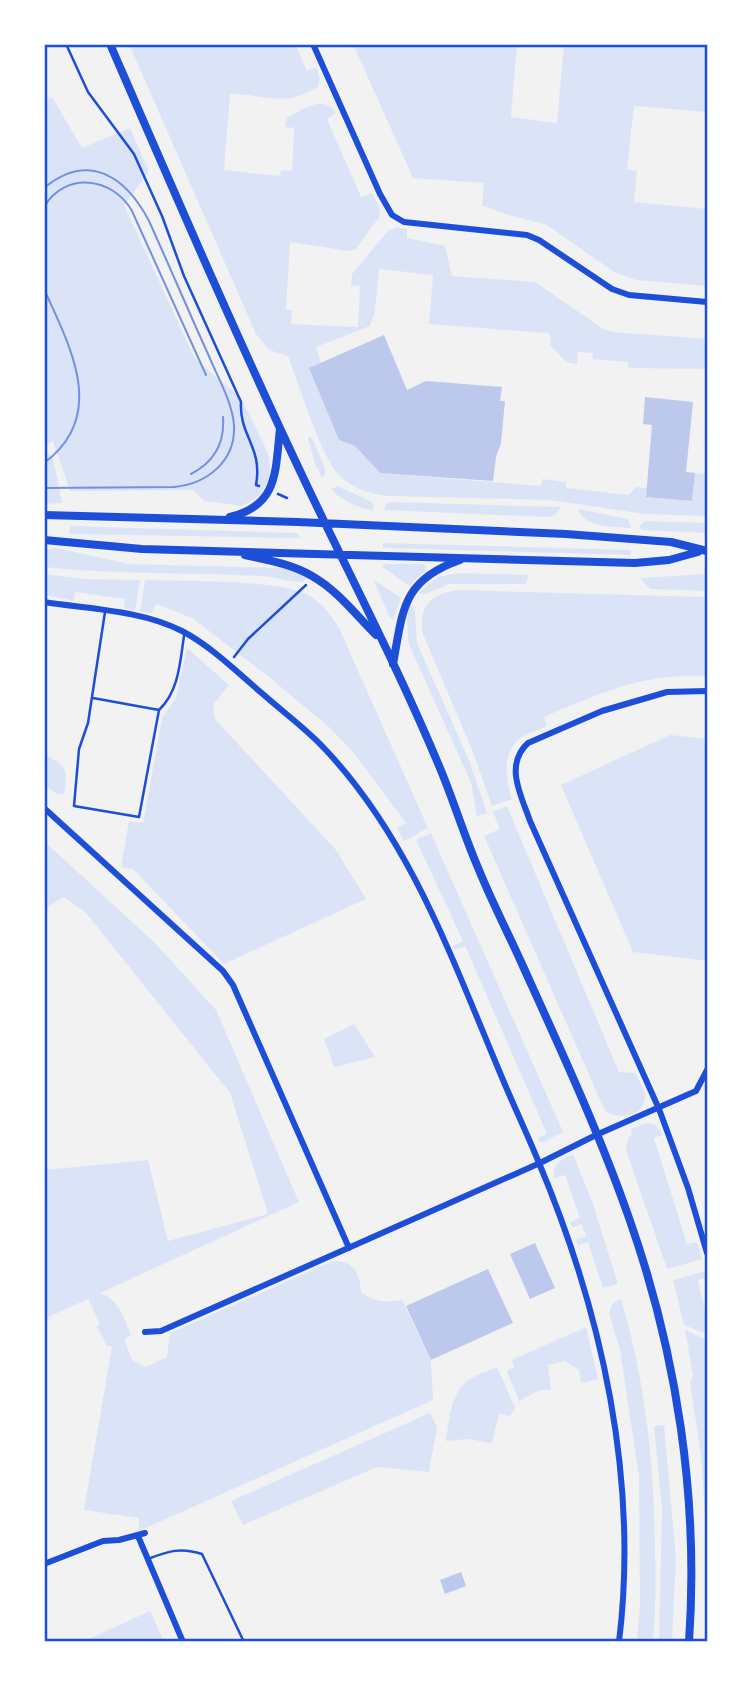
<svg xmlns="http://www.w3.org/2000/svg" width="751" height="1686" font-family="Montserrat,sans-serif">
	<rect width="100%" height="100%" fill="#f2f2f2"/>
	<!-- green -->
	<path fill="#dbe4f7" d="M129,44H295L307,71L316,67L320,78L318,87C284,108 265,94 230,94L224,170L280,176L281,170L292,171L294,128L285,127L287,118C303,109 324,94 336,113L327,119L361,197L372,193L379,206L380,216L356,249L349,251L290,242L286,310H292L291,324L358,327L360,286L351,285L352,274L388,231L396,227L407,229V238L445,246L452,276L535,282L602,328L613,332L707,339V369L628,368V362L592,359L593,353L578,352L577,364L566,362L550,345L551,336L548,333L429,324L433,275L379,269L375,311L370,326L316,347L321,363L310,368L339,440L355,446L380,473L541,486L542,479L566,482V488L629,495L636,487L647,488L646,497L692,501L695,473L707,474V516L645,514L549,500L387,496C368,493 353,489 339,475C321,457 298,382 288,356L269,350L256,334Z
		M353,44H517L511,117L557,123L564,44H707V112L634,106L627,169L637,171L634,202L707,209V286L636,280L614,272L547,225L505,214L482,205L484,183L413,178Z
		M52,97L82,148L130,128L149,172L124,205L195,359L241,398L268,453L270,466L269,480L259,496L242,506L204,501L193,490L70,491L53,441L44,446V119L46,100Z
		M309,436L314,441L326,472L322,478L315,464L308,439Z
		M48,453L53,457L62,503L44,504V454Z
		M338,486L370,501L374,506L373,511C357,507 342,501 331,489Z
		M390,502L561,507L555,515L548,517L384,510L386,504Z
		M578,509L628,519L631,528C614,526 585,529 578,509Z
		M645,521L707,523V533L642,530L639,526Z
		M71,526L297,533L301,538L69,534Z
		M383,543L631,550V555L383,548Z
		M56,548L129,564L279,568L295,571L306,578L303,582C289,582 275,577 261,576C188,572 116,575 44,567V550Z
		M383,564H424L426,566L425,571L409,586L383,567Z
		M458,573L529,575L526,584H449L426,594L418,593L438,577Z
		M44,574L86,579L140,580L135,611L124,608L125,599L75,592L74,601L46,595Z
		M707,574V591L650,589L640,578Z
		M373,579L401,598L393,620L390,618Z
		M145,580C180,581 280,580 306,594C322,602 330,614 339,628L428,828L404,841L397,828L406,823L353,752L330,728L269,677L192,618L156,604L152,613L140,612Z
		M458,590L707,597V676C640,674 604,692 544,717L547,726C539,730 524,734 517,741C502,756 506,781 512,799L492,806L473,752L422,632C420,604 431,594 458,590Z
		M409,605L414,608L415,612L417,643L469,760L487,813L477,816L471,783L408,642L407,619Z
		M187,648L229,685L213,705L215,719L336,850L366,899L224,964L133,869L121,867L129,821L143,823L162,718L176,698Z
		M670,735L707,739V961L633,952L561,785Z
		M44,755C67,764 68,771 64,794H57L44,785Z
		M507,806L619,1072L635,1073C639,1080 644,1088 645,1095C646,1117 618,1120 605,1111L484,836L500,829L493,812Z
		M431,833L563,1132L541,1143L538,1138L547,1134L467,950L465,946L454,950L453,946L463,941L416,840Z
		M44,841L155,943L216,1010L299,1202L100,1293C119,1299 124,1318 131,1335L124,1340L133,1361L146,1367L167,1357L170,1333L333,1261C353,1260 360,1273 361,1292C375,1303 385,1302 402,1300L431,1360L433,1400L139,1531V1518L84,1510L112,1346H107L97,1327L100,1324L88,1299L44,1319V1170L148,1160L168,1241L268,1214L230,1093L86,913L64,897L44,909Z
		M354,1024L375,1057L334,1067L324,1039Z
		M647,1123C656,1125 659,1126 662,1135L654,1138L687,1244L697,1242L702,1259L667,1269L626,1150L628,1139L632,1133L631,1129Z
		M573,1154L592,1201L618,1284L603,1288L588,1242L578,1245L576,1240L586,1236L582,1224L572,1227L570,1222L580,1218L565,1175L554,1178C552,1164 561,1159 573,1154Z
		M706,1271L707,1277L698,1280L707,1320V1334L684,1325L673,1280Z
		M621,1299C645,1379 654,1463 655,1546C656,1578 656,1611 653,1642H637L640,1604L639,1477L620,1350L609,1313L613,1303Z
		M586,1327L598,1379L581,1383L579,1370L565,1361L548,1365L551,1390H540L519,1401L507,1371L514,1367L512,1360Z
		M685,1330L707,1340V1545L701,1456L690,1382L693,1376Z
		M497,1367L515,1408L510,1416L499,1414L492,1443L468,1439L446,1441C449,1423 450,1395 466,1382C474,1375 487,1372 497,1367Z
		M430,1413L437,1427L429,1472L377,1467L243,1525L231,1501Z
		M664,1425L676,1558L672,1642H659L662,1509L654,1426Z
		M150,1611L164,1642H82Z"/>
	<!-- building -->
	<path fill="#bdc9ec" d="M384,335L407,390L426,381L502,387L500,401H505L501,443L496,457L493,481L380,473L355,446L339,440L309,368Z
		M645,397L693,402L686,472L695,473L692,501L646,497L652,425L643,424Z
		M535,1243L555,1288L530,1299L510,1254Z
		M488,1269L513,1323L431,1360L406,1306Z
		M461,1572L466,1586L445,1594L440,1580Z"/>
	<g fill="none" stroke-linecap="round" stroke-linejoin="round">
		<!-- path -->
		<path stroke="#1d4ed8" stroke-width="2.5" d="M66,44L88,92L134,154L162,216L184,276L241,402C239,436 263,447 256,485L259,486
			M278,494L287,498
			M234,657L248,639L306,585"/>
		<!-- service -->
		<path stroke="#1d4ed8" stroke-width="2.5" d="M105,612L88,723L79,749L74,806L139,817L159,710C179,691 180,662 184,636
			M93,698L159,710
			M148,1559C168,1551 181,1547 202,1554L244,1642"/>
		<!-- minor -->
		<path stroke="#1d4ed8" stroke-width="6" d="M313,44L380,194L392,215L404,222L527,235L539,240L612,289L629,295L707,302
			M44,602C89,609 141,610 182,631C211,646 239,674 264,695C283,712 305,728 322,746C408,835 451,956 498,1068C511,1100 526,1131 539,1163C602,1313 639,1479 619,1642
			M707,691L667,692L602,711L528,743C504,765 521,795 530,821L659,1109L688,1188L707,1253
			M44,808L223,971L233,985L349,1248
			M145,1332L161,1331L540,1163L596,1135L696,1091L707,1070
			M138,1536L183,1642
			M44,1564L103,1541L119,1540L145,1533"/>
		<!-- secondary -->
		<path stroke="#1d4ed8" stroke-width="8" d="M110,44C175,194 240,345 310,492C355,586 403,678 442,773C455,805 465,838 479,870C492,902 508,933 522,964C560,1048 599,1132 629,1218C677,1354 699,1499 689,1642
			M44,515L298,522L566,534L671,542L707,551
			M230,517C279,505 275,471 280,429
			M44,540L142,549L635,563L669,560L698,552
			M245,555C267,560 292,564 312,576C337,590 356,615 376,635
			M393,664C403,610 402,580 460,560"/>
		<!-- tram -->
		<path stroke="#7290e2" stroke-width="2" d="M44,188C89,151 126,177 149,221C169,265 188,310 208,354C217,376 232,401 234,425C236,461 207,484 174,487L44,488
			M44,207C65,171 113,177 132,211L206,375
			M44,289C69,345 109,415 44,463
			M191,474C214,462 225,443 223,417"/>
	</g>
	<!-- border -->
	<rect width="751" height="1686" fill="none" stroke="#ffffff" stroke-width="91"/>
	<rect x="46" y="46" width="660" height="1594" fill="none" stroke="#1d4ed8" stroke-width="2.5"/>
</svg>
